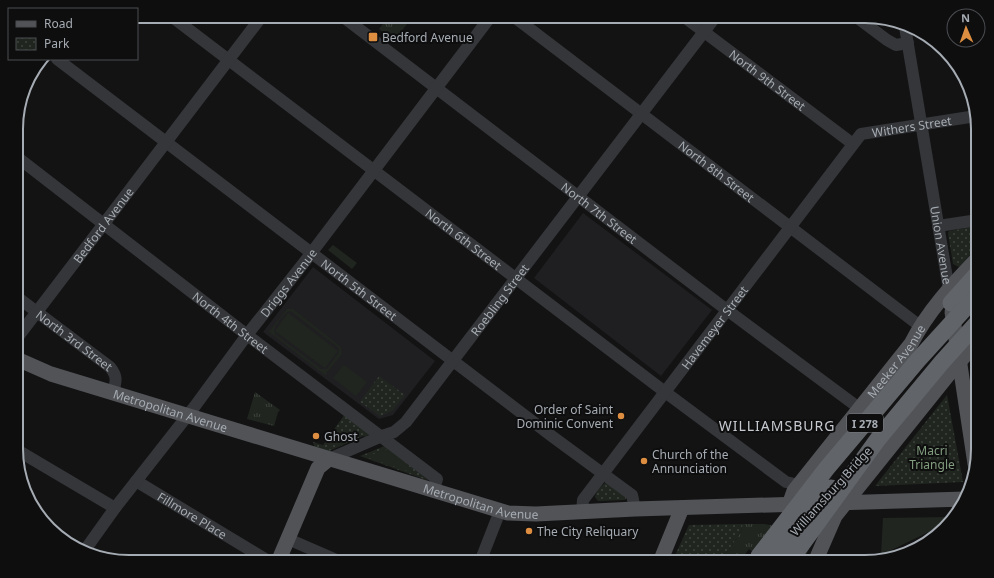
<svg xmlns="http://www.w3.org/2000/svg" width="994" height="578" font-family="'Noto Sans',sans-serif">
	<defs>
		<pattern id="grass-tufts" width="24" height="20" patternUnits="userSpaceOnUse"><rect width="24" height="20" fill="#20261f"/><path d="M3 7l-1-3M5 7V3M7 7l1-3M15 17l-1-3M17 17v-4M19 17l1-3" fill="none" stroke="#3d433d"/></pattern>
		<pattern id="park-dots" width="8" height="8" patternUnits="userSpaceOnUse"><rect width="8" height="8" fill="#20261f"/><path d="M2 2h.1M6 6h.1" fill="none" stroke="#3d433d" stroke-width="1.8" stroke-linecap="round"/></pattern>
	</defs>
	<rect width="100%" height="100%" fill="#131314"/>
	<!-- built -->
	<path fill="#1f1f21" d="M583,213L712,310L661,376L534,278Z
		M313,267L435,361L393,415L379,419L263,332Z"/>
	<!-- grass -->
	<path fill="url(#grass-tufts)" d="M389,16H413L394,41L379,29Z
		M255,392L280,410L278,412L274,426L247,419Z
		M743,524H764L816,533L803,562H765L749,549L739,562H720L741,532Z"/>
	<!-- park -->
	<path fill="url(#park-dots)" d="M978,226V246L959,267L953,264L948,233L949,231Z
		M379,376L405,395L392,411L380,416L360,402Z
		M947,395L963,482L875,486Z
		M345,414L370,434L365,437L363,436L327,452L315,449L313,442L323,445Z
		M387,445L429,481L360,456Z
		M607,482L626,497V499L624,500L598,501L595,497C596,492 602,484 607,482Z
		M743,524L741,532L720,562H672L689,525Z"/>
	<!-- garden -->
	<path fill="#20261f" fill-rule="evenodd" d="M333,245L357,263L352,269L328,250Z
		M287,309H293L341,347L342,354L328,371L326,372L327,373L325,375L268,331L271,330L272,328ZM289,311L292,312L339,348V352L327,369H321L275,334L274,330C276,324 283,314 289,311Z
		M288,313L338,351L325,368L275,331Z
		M344,365L367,382L356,396L333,378Z
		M386,449L416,474L366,457Z
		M952,517L943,525L881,555L883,518Z"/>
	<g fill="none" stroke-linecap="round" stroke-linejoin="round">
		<!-- minor -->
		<g stroke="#343639" stroke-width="12">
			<path id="s1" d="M171,16L665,392L786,482L799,485"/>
			<path id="s2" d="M342,16L719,304L859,408"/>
			<path id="s3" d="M513,16L920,326"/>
			<path id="s4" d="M683,16L853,144"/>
			<path d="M855,16L887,40L896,45L908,43"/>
			<path id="s5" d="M905,27L949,290"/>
			<path id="s6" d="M57,59L553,437L632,495L635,509"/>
			<path id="s7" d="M17,157L247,335L437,479L434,490"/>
			<path d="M938,226L978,220"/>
			<path id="s8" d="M17,297L110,367C118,377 116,381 113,393"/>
			<path id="s9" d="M17,338L262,16"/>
			<path d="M17,450L115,508"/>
			<path id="s10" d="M329,459L382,436L394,432L406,422L716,16"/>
			<path id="s11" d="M136,481L270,562"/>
			<path id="s12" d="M582,512L583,500L861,134L976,116"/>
			<path d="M288,539L341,562"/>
			<path id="s13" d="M85,550L115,508L195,406L247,335L306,260L491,16"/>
			<path d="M480,562L500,511"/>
		</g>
		<!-- major -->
		<g stroke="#515357" stroke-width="15">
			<path d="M952,312L975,464"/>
			<path id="s14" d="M17,359L51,374L508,513L536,514L635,509L965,499"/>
			<path id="s15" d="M789,505L794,491L911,344C927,312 953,284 978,258"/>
			<path d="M278,562L318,468L329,459"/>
			<path d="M660,562L682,508"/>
			<path d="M815,562L835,516L948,375L978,340"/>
		</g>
		<!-- highway -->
		<path stroke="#616469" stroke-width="17" d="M951,303L978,273"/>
		<!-- highway-bridge -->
		<path stroke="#616469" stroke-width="17" d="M759,556L827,468L918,360L978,294
			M770,562L814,507L831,488
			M789,562L878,439L942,362L978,322"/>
	</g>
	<!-- markers -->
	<g fill="#de8e41" stroke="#0e0e0f" stroke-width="1.5">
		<rect x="368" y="32" width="10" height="10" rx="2"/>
		<circle cx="621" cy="416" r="4"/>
		<circle cx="316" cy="436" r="4"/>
		<circle cx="644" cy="461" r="4"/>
		<circle cx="529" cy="531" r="4"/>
	</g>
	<g text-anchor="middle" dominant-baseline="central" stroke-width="4" stroke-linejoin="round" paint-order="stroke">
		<!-- shield labels -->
		<rect fill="#0e0e0f" stroke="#787d82" stroke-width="1" x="847" y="414" width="36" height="18" rx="3"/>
		<g font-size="11" font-weight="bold" fill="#a6acb3">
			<text x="865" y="423">I 278</text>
		</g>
		<!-- poi labels -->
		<g font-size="12" fill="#a6acb3" stroke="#0e0e0f" text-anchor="start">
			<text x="382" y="37">Bedford Avenue</text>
			<text x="613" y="409" text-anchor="end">Order of Saint<tspan x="613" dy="14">Dominic Convent</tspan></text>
			<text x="324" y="436">Ghost</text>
			<text x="652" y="454">Church of the<tspan x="652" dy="14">Annunciation</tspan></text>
			<text x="537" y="531">The City Reliquary</text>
		</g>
		<!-- street labels -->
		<g font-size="12" fill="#a6acb3" stroke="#0e0e0f">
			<text stroke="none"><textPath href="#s4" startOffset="106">North 9th Street</textPath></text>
			<text stroke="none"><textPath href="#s12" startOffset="523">Withers Street</textPath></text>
			<text stroke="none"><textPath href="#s3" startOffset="256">North 8th Street</textPath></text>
			<text stroke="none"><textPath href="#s2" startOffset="324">North 7th Street</textPath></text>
			<text stroke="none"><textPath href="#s9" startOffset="142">Bedford Avenue</textPath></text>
			<text stroke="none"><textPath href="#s1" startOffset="368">North 6th Street</textPath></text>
			<text stroke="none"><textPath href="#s5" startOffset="221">Union Avenue</textPath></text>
			<text stroke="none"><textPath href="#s13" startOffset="336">Driggs Avenue</textPath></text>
			<text stroke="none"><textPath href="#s6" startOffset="380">North 5th Street</textPath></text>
			<text stroke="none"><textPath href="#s10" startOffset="240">Roebling Street</textPath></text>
			<text stroke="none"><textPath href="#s7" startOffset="270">North 4th Street</textPath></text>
			<text stroke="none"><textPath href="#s12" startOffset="229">Havemeyer Street</textPath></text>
			<text stroke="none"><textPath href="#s8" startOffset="72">North 3rd Street</textPath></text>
			<text stroke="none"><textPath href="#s15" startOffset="180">Meeker Avenue</textPath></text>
			<text stroke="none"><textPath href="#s14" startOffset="162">Metropolitan Avenue</textPath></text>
			<text transform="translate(831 491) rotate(-48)">Williamsburg Bridge</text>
			<text stroke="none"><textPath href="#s14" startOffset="486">Metropolitan Avenue</textPath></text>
			<text stroke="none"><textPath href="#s11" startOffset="66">Fillmore Place</textPath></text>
		</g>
		<!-- park labels -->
		<g font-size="12" fill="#829c7f" stroke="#0e0e0f">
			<text x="932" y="450">Macri<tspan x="932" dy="14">Triangle</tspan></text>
		</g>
		<!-- quarter labels -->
		<g font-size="14" letter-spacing="1" fill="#c6cad0" stroke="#0e0e0f">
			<text x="777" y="425">WILLIAMSBURG</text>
		</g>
	</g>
	<!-- crop -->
	<path d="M0 0H994V578H0ZM129 23H865A106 106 0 0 1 971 129V449A106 106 0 0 1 865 555H129A106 106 0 0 1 23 449V129A106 106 0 0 1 129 23Z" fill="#0e0e0f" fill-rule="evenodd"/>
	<path fill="none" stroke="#a6acb3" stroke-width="2" d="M129 23H865A106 106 0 0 1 971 129V449A106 106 0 0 1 865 555H129A106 106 0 0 1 23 449V129A106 106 0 0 1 129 23Z"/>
	<!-- legend -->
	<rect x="8" y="8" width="130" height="52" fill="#0e0e0f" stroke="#4b4d51"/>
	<rect x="16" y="21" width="20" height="6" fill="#515357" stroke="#4b4d51"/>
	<text x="44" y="28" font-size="12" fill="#a6acb3">Road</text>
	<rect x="16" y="38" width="20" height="12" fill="url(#park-dots)" stroke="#4b4d51"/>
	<text x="44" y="48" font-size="12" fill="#a6acb3">Park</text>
	<!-- north arrow -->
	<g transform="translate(966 28) rotate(358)"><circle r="19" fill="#0e0e0f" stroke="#4b4d51"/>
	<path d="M0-3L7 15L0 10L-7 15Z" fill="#de8e41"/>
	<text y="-6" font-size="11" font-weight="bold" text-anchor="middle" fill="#a6acb3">N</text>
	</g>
</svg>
